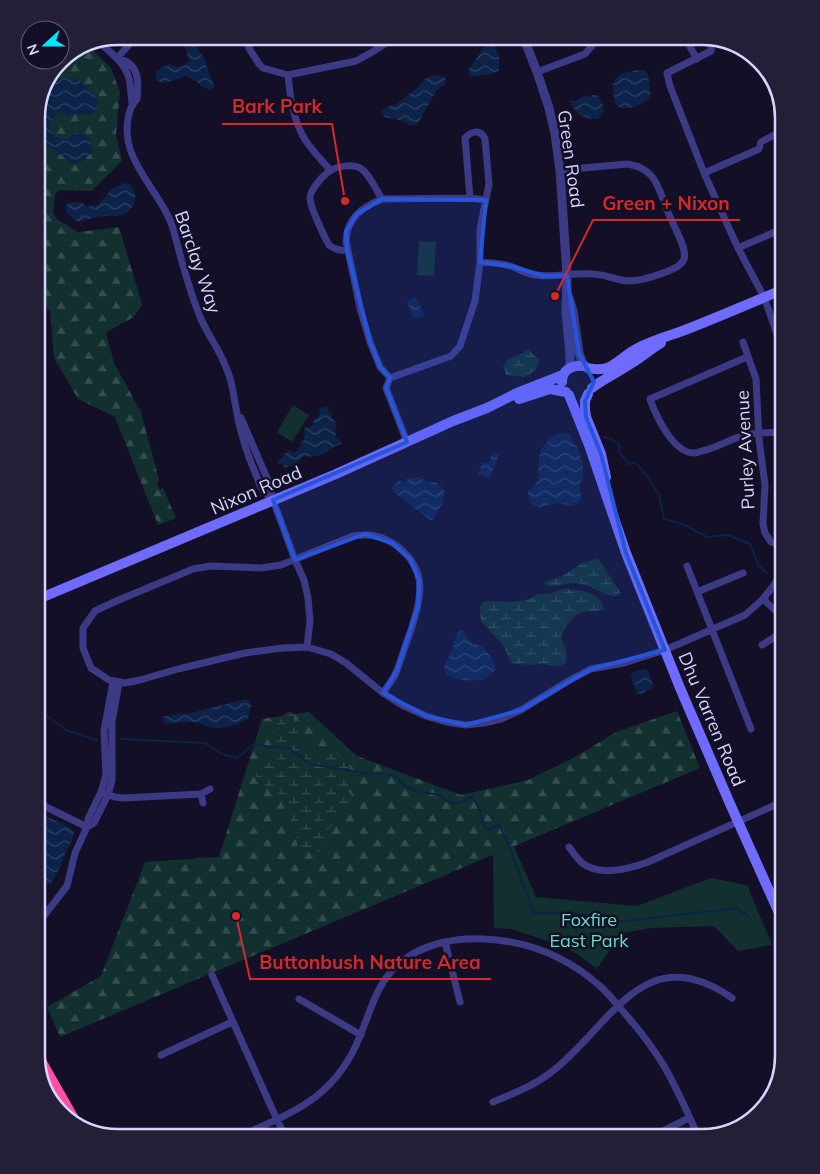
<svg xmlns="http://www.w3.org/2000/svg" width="820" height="1174" font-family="Mulish,sans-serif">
	<defs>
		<pattern id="forest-firs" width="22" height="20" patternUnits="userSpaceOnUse" patternTransform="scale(1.25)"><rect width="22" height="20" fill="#12302f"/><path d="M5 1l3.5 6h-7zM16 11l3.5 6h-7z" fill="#344d4e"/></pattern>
		<pattern id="wetland-marsh" width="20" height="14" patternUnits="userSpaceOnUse" patternTransform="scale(1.25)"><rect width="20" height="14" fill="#12302f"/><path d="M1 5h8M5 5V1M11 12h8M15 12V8" fill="none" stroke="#344d4e"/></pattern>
		<pattern id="water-waves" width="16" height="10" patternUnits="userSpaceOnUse" patternTransform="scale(1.25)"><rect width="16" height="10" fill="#0c2248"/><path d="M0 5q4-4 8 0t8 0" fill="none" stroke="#2f4163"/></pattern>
	</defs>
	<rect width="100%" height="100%" fill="#130f26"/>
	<!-- forest -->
	<path fill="url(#forest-firs)" d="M90,47L111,68L120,92L116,135L122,161L92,191L60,190L55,194L53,212L57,219L78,232L119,227L142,304L134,317L106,332L114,363L141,412L159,480L157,484L160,490L163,488L176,518L158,525L115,417L78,399L54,358L50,310L36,303V112L64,57Z
		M677,711L700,768L60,1037L47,1007L101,976L145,862L219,857L262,719L309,712L357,756L461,795L528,780L579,755L616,732Z"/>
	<!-- wetland -->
	<path fill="url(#wetland-marsh)" d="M529,350L539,360L535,371L524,377L506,375L503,366L509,359Z
		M596,559H598L619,590L620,593L618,596C603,597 592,584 576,583C566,583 555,588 545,585L544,583L562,576L581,564Z
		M566,589C580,590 603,593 604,610C597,612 587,610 580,613C570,618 564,629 561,638C565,647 574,666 556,666C551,666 545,664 540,664C539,664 534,665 532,665C526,665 519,663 512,664L503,645L481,621L480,607L482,603L487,601L512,602L521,601L530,599L537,594H551L558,590Z
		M289,712L293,713C295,719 294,725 296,731L300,734C301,740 299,747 303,752L316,751L321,754L326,750L336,752L342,760L346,762L350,767L351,773L348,790L352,796L345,811L338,816L330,828L325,833L324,836L328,841C325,858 307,850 296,852L295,849L297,845V835L293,831L296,826C293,817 286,812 282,804L285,801L286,798C282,795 279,794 275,792C268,789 262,784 256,781C255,776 257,773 257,768L267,764L270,758H277L280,751L279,747L270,740C274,730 278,715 289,712Z"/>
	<!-- green -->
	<path fill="#12302f" d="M419,241L436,242L434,276L417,275Z
		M293,405L309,415L292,442L277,432Z
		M514,846L536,897L637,906L711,878L747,885L772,945L738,951L714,926L651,928L621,933L597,969L580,956L563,946L511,929L494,928L493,855Z"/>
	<!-- water -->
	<path fill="url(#water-waves)" d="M185,36H191L193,43L204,58L214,86L211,91L200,85L198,82L186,76L165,83L157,81L156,79V73L163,67L170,64C179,68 181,70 189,60L188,56L184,44Z
		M494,45L499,56V70L493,74L471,77L468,74L469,69L484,47Z
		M645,70C648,73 648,76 649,80C649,85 651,91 650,96C646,105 628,111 619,107C615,105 614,101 614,98C613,92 611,87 614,82C618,72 635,70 645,70Z
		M438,75L446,78L444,85L436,91L417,125H409L403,121L384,117L382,111L387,107L395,105L417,88L425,79L430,76Z
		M54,77L77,79L97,97V109L91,114H76L67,115L60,111L53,118L49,126L54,137L66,139L77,133L87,136L93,151L83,161L73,164L50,147L36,151V112Z
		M595,95L598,96L603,106L604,112L598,119C584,120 575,114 570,101H576L581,97Z
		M125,183C131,184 134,188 135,194C136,199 134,205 131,209C122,220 109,214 97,217C79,221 81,227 66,212V205L69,203L81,202L86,206L98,205C110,194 108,188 125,183Z
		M416,297L424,315L414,319L407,301Z
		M329,406L328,411L332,414V419L337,423L335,430L336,438L341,441V444L335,446C328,454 314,458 304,456L297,463L285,468L282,464H277V461C283,459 284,453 289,450L294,453C300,449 300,444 304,439V437L305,434L304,431L306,427H310L312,425L315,418L320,415L319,408Z
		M566,433L570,434L575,445L578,447C578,454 583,460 583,467C585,480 576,485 582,499L578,503L573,506C560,503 554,501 542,508C530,505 528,502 528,489H531L538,481C539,470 537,454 544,445C547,441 552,438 556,434Z
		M493,452L499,455L489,479L478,474L483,462L488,464Z
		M418,477L428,482L437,483L445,492L442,504L433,520H430L394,492L392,488L395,484L400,481L404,482L409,478Z
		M462,630L464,631C466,637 469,641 475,644C480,646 478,644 482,647C489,652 494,662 496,669C485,686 462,681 446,675L444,667L453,648L454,641L458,632Z
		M643,669H647L654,687L641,694H637L630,674Z
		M246,699L250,701L251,706L248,719L238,724L224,728H211L198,723L190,722L165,724L163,721V718L165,716L190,713Z
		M36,813C49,818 63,822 74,831C74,840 68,846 65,854C61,864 58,874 51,883L47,884C31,867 36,835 36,813Z"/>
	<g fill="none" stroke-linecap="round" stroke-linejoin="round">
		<!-- stream -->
		<path stroke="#0c2248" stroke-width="2" d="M604,437L612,439L619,445V452L629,464L636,463L648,477L659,495L664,519L685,525L707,537L728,535L750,544L759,566L767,573
			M783,584L784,585
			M36,708L66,730L97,740
			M122,739L205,743L222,754L237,758L253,745L289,748L310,764L370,774H386L395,776L407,787L421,792L439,795L447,801L454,803L461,802L472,797C480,805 481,817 485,828C491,830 494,826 499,824L509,846L534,913H575L619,922L736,908L749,917"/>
		<!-- minor -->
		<path stroke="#3d3a85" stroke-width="7" d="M244,36L250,50L259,64L263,68L288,75L356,61L374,51L396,36
			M688,36L690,47L697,59
			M706,36C710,41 712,45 711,51L667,73L670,86L704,173L738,248L764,297L784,354
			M100,43C113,55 128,65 130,84C131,90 131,97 132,103
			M117,58C139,63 139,80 137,99C131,105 129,111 128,119C120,163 164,193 174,232C182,262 189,291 201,319C209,337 221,352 227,370C232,381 233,391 235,403C239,427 245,450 255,472C257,477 259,484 262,489C265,493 269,497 273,500
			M117,58L137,36
			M537,72L585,54L597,40L606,36
			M288,75C290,96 293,118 303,136C309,148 322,160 330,170
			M704,173L759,149L761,142L778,133
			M382,199C362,207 347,218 346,241L360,308L370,342L380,367L390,378L386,388L407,442
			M738,248L784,228
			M347,250C340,251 335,250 329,245C324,236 310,207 310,198C310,190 323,175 330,171C336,166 353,164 360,168C369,173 376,190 382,199L470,198L486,200
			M480,262C490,263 500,263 510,266C517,268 524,273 531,274C551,279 571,272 592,274C602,274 611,278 621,280C637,283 651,277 666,272C672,269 681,267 684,259C688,249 671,221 667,210C658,187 656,169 628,164L560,170
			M743,342L756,379L759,439L765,485L763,524L765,533L771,542L784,546
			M747,357L650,399C656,416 673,453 694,453C697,453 699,452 702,451C717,448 730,439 745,435C757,432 772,433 784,432
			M390,378L451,356L460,346L475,301L480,262V229L489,184L485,139C481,129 471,131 465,138L470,198
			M241,418L270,485L273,500L295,560L304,580L308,598L310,621L307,647
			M687,566L751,729
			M697,592L743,573
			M763,599L778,613L784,621
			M762,645C770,640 780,635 784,626
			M383,693L394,677L397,670C402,657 406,643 411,630C421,597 429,571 397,546C383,536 370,533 353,536L281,565L261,568L211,566L193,569L114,602L95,611L83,628V648L91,668L109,680L125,683L140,680L178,669L245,653L283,648L307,647L331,654L346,663L383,693L402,705L426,716L446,722L466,725L484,723L501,719L521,710L570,680L591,669L624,663L665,650L745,615L763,599L774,585L784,568
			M104,793L115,797L124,798L201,794L210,789
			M201,794L203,803
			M36,802L87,827
			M87,827L94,823L108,795L112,780V722L119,683
			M569,847C573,853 577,858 582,863C600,877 629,869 648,862L784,801
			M36,926L67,886L75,853L87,827L88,819L101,792L106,775L104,731L113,682
			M445,942L460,1002
			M212,975L273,1111L286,1138
			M299,999L361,1035
			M161,1055L232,1022
			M493,1102C514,1093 536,1085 554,1070C613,1022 645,938 732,998
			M236,1138C293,1112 335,1099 360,1036C371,1010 377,982 399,964C421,944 456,937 484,939C528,941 568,957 601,987C608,993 614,1001 621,1009C637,1027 652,1046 664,1066C677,1088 688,1114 699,1138
			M379,1138L380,1137
			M649,1138L689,1118"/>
		<!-- tertiary -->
		<path stroke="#3d3a85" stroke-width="9" d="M523,36L537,72L549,108L555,134L560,170L567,275L566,313L570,354V366L567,370
			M569,298L573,311L579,353L584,366L588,368"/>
		<!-- secondary -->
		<path stroke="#6f6bff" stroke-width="10" d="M588,368C613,374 618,358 638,348C653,340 669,336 685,330C718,317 751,303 784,289
			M562,382C562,369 573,365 584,366
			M592,388C604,378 619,372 632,363C642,357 651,349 661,343
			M588,394L585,401V409L586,417L601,454L606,477
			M569,395L589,445L626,553L680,688L731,806L784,924
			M519,399L550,389L566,392
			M36,600L336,474L453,421L487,408L517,393L563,375"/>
		<!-- motorway -->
		<path stroke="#ff4fa3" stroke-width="12" d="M36,1054L77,1126"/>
	</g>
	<!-- marked area -->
	<path fill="#2655da" fill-opacity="0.2" stroke="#2655da" stroke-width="4" stroke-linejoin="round" d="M382,199L486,200L480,262L511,266L544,276L567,275L579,353L594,382L585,401L586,417L601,454L626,553L665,650L591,669L521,710L466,725L426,716L383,693L397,670L418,606L419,580L410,559L392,543L365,534L295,560L273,500L407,442L386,388L390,378L380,367L370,342L347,250L346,231L357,214Z"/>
	<g text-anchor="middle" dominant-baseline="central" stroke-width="5" stroke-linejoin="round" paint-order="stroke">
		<!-- street labels -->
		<g font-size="18" fill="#d9d4ff" stroke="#130f26">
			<text transform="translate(571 159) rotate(82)">Green Road</text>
			<text transform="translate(198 262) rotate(71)">Barclay Way</text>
			<text transform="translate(745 450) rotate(-93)">Purley Avenue</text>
			<text transform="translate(256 490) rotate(-23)">Nixon Road</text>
			<text transform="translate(712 719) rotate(67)">Dhu Varren Road</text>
		</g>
		<!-- park labels -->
		<g font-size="18" fill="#5fe0c0" stroke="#130f26">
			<text x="589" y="919">Foxfire<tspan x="589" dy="21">East Park</tspan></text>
		</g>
	</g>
	<!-- crop -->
	<path d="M0 0H820V1174H0ZM118 45H702A73 73 0 0 1 775 118V1056A73 73 0 0 1 702 1129H118A73 73 0 0 1 45 1056V118A73 73 0 0 1 118 45Z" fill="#231f37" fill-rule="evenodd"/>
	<path fill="none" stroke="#d9d4ff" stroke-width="2.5" d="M118 45H702A73 73 0 0 1 775 118V1056A73 73 0 0 1 702 1129H118A73 73 0 0 1 45 1056V118A73 73 0 0 1 118 45Z"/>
	<!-- callouts -->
	<path fill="none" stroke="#d62828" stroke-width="2" d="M345 201L332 124H222M555 296L593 220H740M236 916L250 979H491"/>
	<g fill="#d62828" stroke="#130f26" stroke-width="2">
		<circle cx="345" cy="201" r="5"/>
		<circle cx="555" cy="296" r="5"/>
		<circle cx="236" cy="916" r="5"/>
	</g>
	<g font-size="19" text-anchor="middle" font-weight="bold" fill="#d62828" stroke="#130f26" stroke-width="5" stroke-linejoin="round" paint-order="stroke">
		<text x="277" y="113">Bark Park</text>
		<text x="666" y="210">Green + Nixon</text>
		<text x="370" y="969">Buttonbush Nature Area</text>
	</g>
	<!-- north arrow -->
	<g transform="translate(45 45) rotate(249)"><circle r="24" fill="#130f26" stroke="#625e7d"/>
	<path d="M0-4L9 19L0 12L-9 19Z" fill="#00e5ff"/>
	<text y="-8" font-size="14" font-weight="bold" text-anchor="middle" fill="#d9d4ff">N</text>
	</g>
</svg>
